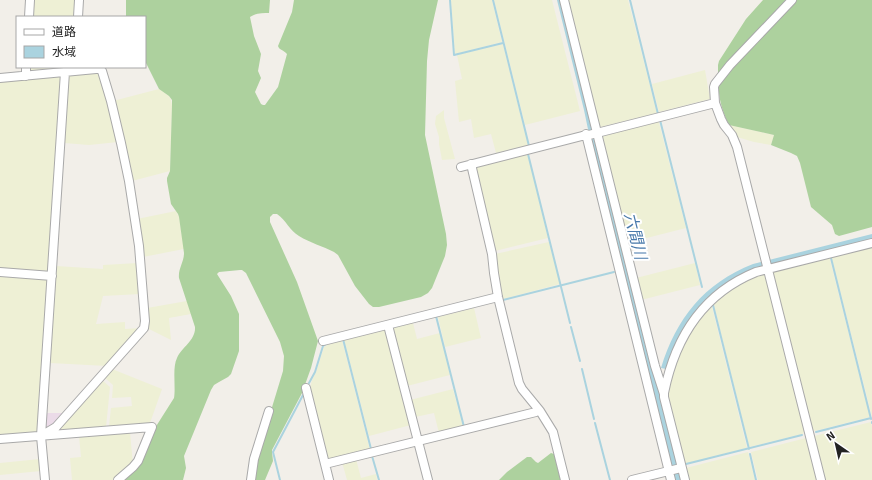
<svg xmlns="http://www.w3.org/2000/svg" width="872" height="480" font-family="Signika,'Noto Sans JP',sans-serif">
	<rect width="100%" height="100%" fill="#f2efe9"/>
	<!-- industrial -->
	<path fill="#ebdbe8" d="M46,413H66L55,425L47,430L45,429Z"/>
	<!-- farmland -->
	<path fill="#eef0d5" d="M34,0H76L75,17H33Z
		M451,0H492L502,42L455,54Z
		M494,0H552L580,111L525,125Z
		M567,0H628L657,113L600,127L598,126Z
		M503,44L528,145L496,153L491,134L474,138L471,119L459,122L455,81L462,79L457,55Z
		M29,67H66L29,71Z
		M705,70L710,99L659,112L652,84Z
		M96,72L100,73L118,142L89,145L64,143L68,76L71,74Z
		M60,75L62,77L49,271L0,268V81Z
		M159,89L169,96L171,100L172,105L170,171L132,181L113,101Z
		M444,110V118L455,159L442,160L439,144V137L435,124L436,116Z
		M658,119L686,228L627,243L601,136Z
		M729,125L774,135L771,145L754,142L737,137Z
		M527,152L548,238L495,251L476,167Z
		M176,211L179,217L184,249L143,257L137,219Z
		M549,242L560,284L503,299L497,272L495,254Z
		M872,245V417L831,255Z
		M829,256L870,417L815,431L811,428L772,272L773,270Z
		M138,263L140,294L103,296L96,324L125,322V329L141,328L107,366L50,363L56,266L103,269V265Z
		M695,263L700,285L641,300L636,278Z
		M766,274L805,429L803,434L749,447L713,301L746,279Z
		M0,276L47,278L48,280L38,430L37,432L0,435Z
		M187,301L191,314L169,318L171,340L147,328V308Z
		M711,303L747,448L684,464L666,397L669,382L686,335Z
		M474,308L481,338L445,347L438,317Z
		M413,323L417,339L440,333L450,375L407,386L392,328Z
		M387,329L411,425L369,436L344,340Z
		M342,340L370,450L329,460L327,459L310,388L312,380L316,372L324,347L330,343Z
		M112,369L162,389L150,423L109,426L111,408L132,406L131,397L112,398L113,385L104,377Z
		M102,380L110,387L106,427L59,430V429Z
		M453,389L463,427L439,433L434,413L415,417L410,400Z
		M871,422L872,427V480H824L813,438L814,436Z
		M130,432L133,465L116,480H72L70,458L81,457L79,436Z
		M806,438L808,439L818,480H758L751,452Z
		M748,452L755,480H687L686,468Z
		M40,459L41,471L0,475V463Z
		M356,459L361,478L376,474L377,480H347L342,462Z"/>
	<!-- forest -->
	<path fill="#add19e" d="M126,0H270L269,13C263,13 255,13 250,17L254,36L261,54L258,71L261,78L255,92L261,104L263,105H265L278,87L287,54C284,50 279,50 278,46L292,12L294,0H438L429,40L427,61L425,135L446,234L447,245L445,256L432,288L428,293L421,297L379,307H373L369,304L355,286L338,255L334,252C323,246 310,243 299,236C290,231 286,220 277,214H273L270,217V222L297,282L318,341L311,368L302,393L272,450V452L273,461L265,480H253L256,460L283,371L284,356L280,342L246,273L242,270H240L219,272L217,274L231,296L239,314V351L231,374L228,377L219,382L214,385L211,390L184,456L186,468L183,480H122L174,398C176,387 172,368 177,358C182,347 196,340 195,327L179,278C178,269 184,262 184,253L179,217L178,214L171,204L167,181V178L170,171L172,105V100L169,96L159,89L145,61V17H126Z
		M763,0H789L719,75L718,74V65L719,61L746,19Z
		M795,0H872V227L839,236L835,234L832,225L811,207L800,163L797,156L791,153L771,145L774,135L729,125C723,113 715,91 721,79Z
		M551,453L554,454L555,457L561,480H499L507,472L527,457H531L536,462L538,463Z"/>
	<!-- water -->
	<path fill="#aad3df" d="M557,0H562L661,392L660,397L681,480H675L589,134L584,110Z
		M872,234V240L755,269L696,312L682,332L676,343L671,354L666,369L661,368C676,319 704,283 753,264Z"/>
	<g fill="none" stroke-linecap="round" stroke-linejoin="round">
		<!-- stream -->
		<path stroke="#aad3df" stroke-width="2" d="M450,0L454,55L503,43
			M493,0L529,146
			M630,0L658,114
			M660,120L702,287
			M528,154L570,323
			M831,258L871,419
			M503,300L614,272
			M713,305L749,449
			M436,316L464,427
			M571,327L580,361
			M343,339L371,449
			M582,369L594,419
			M309,383L315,372L323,346L328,343
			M872,422V423
			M595,423L610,480
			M816,432L871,418
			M750,454L756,480
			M372,456L379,480
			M686,464L802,435
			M280,480L273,452L303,395"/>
		<!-- minor casing -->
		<g stroke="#a9a9a9" stroke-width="10">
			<path id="minor" d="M564,0L655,366L664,394V397L685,480
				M792,0L730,65L715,84L714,87L715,103L721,119L724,125L732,135L737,147L821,480
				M29,17L30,0
				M78,17L79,0
				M26,76V67
				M0,78L96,69H99L102,71L111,101L121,143L129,181L139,246L145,321L144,328L56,427L41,436
				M586,134L671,480
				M471,164L492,254L494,273L498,297L519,383L522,389L540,411L553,432L565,480
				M461,167L582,136L589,135L715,103
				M0,272L52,276
				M388,325L389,329L428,480
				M323,341L498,297
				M306,388L329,480
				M664,393C675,338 702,294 756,272L872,243
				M0,439L152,427L138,461L133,467L118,480
				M325,464L536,412L539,410
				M45,480L41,436L65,72
				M251,480L254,459L269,411
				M632,480L681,468"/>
		</g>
		<!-- minor -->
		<use href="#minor" stroke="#fff" stroke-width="8"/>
	</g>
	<g text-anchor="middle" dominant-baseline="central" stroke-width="4" stroke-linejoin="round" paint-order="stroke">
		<!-- water labels -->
		<g font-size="16" font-style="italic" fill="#4a7aab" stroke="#fff">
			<text transform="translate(635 236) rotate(76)">六間川</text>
		</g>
	</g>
	<!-- legend -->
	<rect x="16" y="16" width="130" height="52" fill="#ffffff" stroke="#a7a7a7"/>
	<rect x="24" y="29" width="20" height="6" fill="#ffffff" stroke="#a7a7a7"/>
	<text x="52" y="36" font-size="12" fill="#222222">道路</text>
	<rect x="24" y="46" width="20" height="12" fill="#aad3df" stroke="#a7a7a7"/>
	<text x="52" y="56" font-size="12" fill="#222222">水域</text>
	<!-- north arrow -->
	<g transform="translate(836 444) rotate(326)" stroke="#ffffff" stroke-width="3" paint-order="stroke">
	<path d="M0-3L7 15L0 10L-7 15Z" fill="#222222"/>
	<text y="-6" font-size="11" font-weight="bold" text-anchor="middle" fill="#222222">N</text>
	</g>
</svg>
